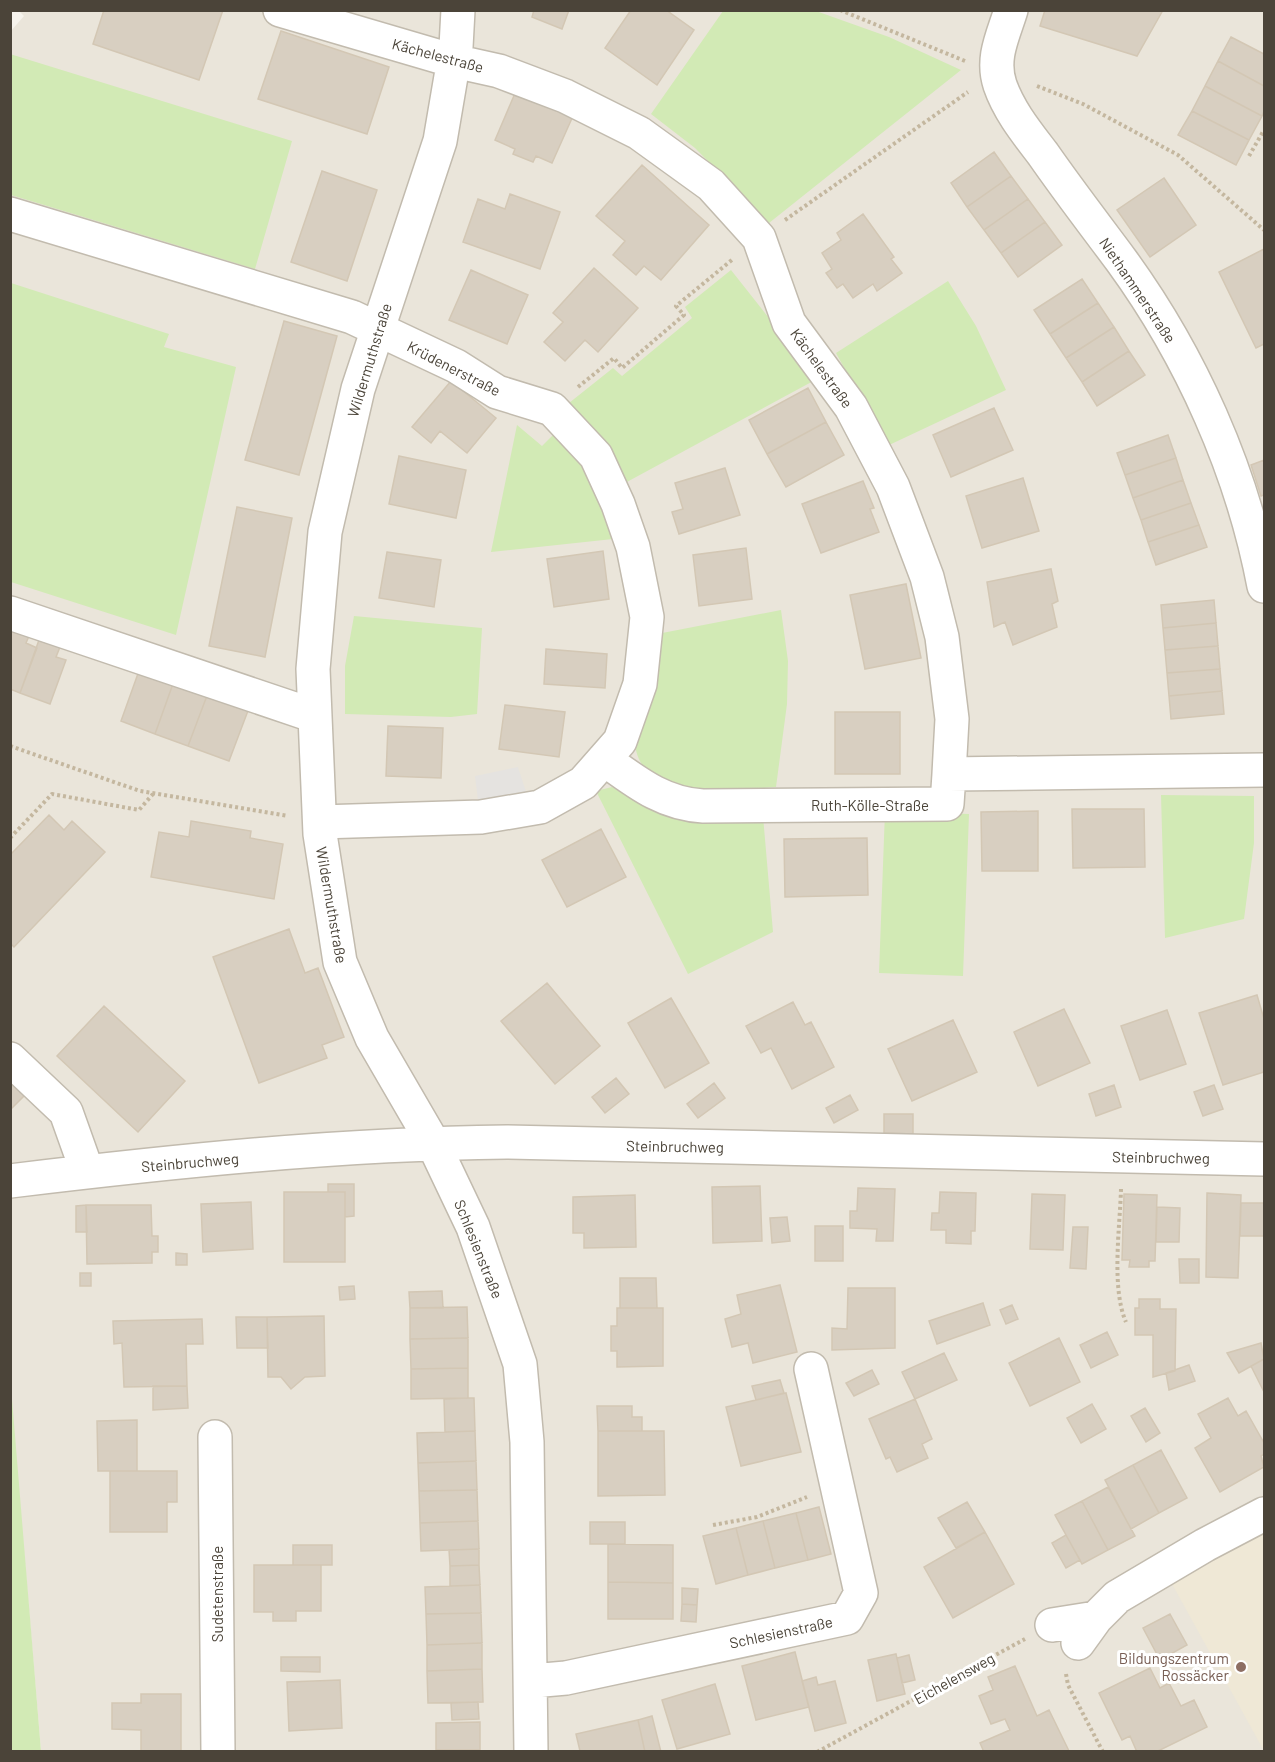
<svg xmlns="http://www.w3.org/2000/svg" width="1275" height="1762" font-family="Barlow,sans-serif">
	<rect width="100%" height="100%" fill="#f6f3ec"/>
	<!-- residential -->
	<path fill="#eae5da" d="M18,10L1264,11V1751H41L10,1387V32L24,16Z"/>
	<!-- education -->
	<path fill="#efe8d6" d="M1264,1532V1751L1171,1582Z"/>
	<!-- green -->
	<path fill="#d2eab5" d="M723,11H816L889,37L961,70L769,223L695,148L651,114Z
		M10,54L292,141L255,269L11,195Z
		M731,270L817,379L625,483L591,428L569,403L613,368L622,376L692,318L685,307Z
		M948,281L976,326L1006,390L887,446L836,353Z
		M11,283L169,334L164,347L236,367L176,635L11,582Z
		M517,425L542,446L557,431L588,465L613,539L491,552Z
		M781,610L788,661L787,704L776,787C729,790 639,808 634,738C633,728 638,716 641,707C646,683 652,659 657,634Z
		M354,616L482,628L477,714L451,717L345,714V666Z
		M612,787L645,806L677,813L763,816L773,932L688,974L596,791Z
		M1161,795L1254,796V843L1244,919L1165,938Z
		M885,811L969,814L963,976L879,973Z
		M11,1387L41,1751H11Z"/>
	<!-- parking -->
	<path fill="#e5e3e0" d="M518,767L526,792L478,801L475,776Z"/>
	<!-- building -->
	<path fill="#d8cfc1" stroke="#d3c7b4" stroke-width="1.5" d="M104,10H223L199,80L93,44Z
		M534,10H569L562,29L532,17Z
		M631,10H666L694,30L657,85L605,48Z
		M1045,10H1163L1137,56L1040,26Z
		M281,31L389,67L367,134L258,99Z
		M1231,37L1264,54V86L1218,61Z
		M1218,61L1264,86V111L1262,116L1205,86Z
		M1205,86L1262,116L1249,140L1192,111Z
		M516,91L573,116L552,163L536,156L533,162L513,154L515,149L495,140Z
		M1192,111L1249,140L1236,165L1178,135Z
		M994,152L1011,176L967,207L951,183Z
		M642,165L709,225L661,280L644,266L636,275L613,255L625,241L596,216Z
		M322,171L377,190L347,281L291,262Z
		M1011,176L1028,199L984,230L967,207Z
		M1164,178L1196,225L1150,257L1117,210Z
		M510,194L560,212L540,269L463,242L478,199L505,209Z
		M1028,199L1045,222L1001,253L984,230Z
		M863,214L894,257L891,259L902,273L877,291L873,284L853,298L843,284L837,288L826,273L832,269L822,253L841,240L837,233Z
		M1045,222L1062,245L1018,277L1001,253Z
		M1264,249V344L1256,348L1219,272Z
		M594,268L638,308L598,352L585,340L565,361L544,342L563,322L553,313Z
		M471,270L528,295L507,344L449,320Z
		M1082,279L1098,303L1050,334L1034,310Z
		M1098,303L1114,327L1066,358L1050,334Z
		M284,321L337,336L299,475L245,460Z
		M1114,327L1129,351L1082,382L1066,358Z
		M1129,351L1145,375L1097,406L1082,382Z
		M451,381L496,418L467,453L440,431L431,443L412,427Z
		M808,388L826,422L767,454L749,420Z
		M994,408L1013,450L951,477L933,435Z
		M826,422L844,455L786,487L767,454Z
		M1168,435L1176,458L1125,475L1117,453Z
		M399,456L466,470L456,518L389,504Z
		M1176,458L1183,480L1133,498L1125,475Z
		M1264,460V495L1261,496L1251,465Z
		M725,468L740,515L679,534L672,512L683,509L675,483Z
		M1023,478L1039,531L982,548L966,496Z
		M1183,480L1191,503L1141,520L1133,498Z
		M863,481L874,508L870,509L879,532L821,553L802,504Z
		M1191,503L1199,525L1148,542L1141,520Z
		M237,507L292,518L265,657L209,646Z
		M1199,525L1207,547L1156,565L1148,542Z
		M746,548L752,599L699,606L693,555Z
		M603,551L609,599L554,607L547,559Z
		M387,552L441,560L434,607L379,598Z
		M1051,569L1058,601L1052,604L1057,627L1013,645L1005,622L994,627L987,582Z
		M906,584L921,658L865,669L850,595Z
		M1214,600L1216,623L1163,628L1161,605Z
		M1216,623L1218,646L1165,650L1163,628Z
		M10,629L29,636L26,643L37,648L20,693L10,689Z
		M39,640L60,647L56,657L66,660L50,704L20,693Z
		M1218,646L1220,669L1167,673L1165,650Z
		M546,649L607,654L605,688L544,684Z
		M140,668L174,681L155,734L121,721Z
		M1220,669L1222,691L1169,696L1167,673Z
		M174,681L208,693L188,746L155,734Z
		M1222,691L1224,714L1171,719L1169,696Z
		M208,693L249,708L229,761L188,746Z
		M505,705L565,712L559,757L499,749Z
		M835,712H900V774H835Z
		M388,726L443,728L441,778L386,776Z
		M1072,809H1144L1145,867L1073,868Z
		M1038,811V871H982L981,812Z
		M49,815L64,830L72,821L105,852L14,947L10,943V855Z
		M191,821L251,831L250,838L283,844L274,899L151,877L159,832L189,837Z
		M601,829L626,877L567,907L542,860Z
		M867,838L868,895L785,897L784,839Z
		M289,929L305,973L318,968L344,1037L322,1045L327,1058L259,1083L213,957Z
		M547,983L600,1046L555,1084L501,1021Z
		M1257,995L1264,1019V1072L1223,1085L1199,1013Z
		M671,998L709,1063L665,1088L628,1023Z
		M793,1002L805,1025L811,1022L834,1067L792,1089L771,1048L761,1053L746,1026Z
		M104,1006L185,1081L138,1132L57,1056Z
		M1064,1009L1090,1063L1038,1086L1014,1032Z
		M1167,1010L1186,1064L1140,1080L1121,1026Z
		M953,1020L977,1072L912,1101L888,1049Z
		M10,1078L26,1094L10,1110Z
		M616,1078L629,1094L605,1113L592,1097Z
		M714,1083L725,1098L698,1118L687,1104Z
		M1114,1085L1121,1107L1096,1116L1089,1094Z
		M1214,1085L1223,1109L1203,1116L1194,1092Z
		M850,1095L858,1110L834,1123L826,1108Z
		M884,1114H913V1134L884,1133Z
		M328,1184H354V1216L345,1217V1192H328Z
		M760,1186L762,1241L713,1243L712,1187Z
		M858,1188L895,1189L893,1241H876L877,1229L850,1228V1211H857Z
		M284,1192H345V1262H284Z
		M940,1192L976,1193L975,1231H971V1244L946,1243V1230H931L932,1213H939Z
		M1207,1193L1241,1195L1238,1278L1206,1277Z
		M1032,1194L1065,1195L1063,1250L1030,1249Z
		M1124,1194L1157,1195L1155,1261H1149V1267H1129L1130,1260H1122Z
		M635,1195L636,1247L584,1248V1233H573V1197Z
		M251,1202L253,1249L203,1252L201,1204Z
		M1241,1203H1264V1236H1240Z
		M86,1205L87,1232H76V1206Z
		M86,1205H151L152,1236H158V1252H152V1263L87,1264Z
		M1157,1207L1180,1208L1179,1242H1156Z
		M787,1217L790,1241L772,1243L770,1218Z
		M815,1226H843V1261H815Z
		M1073,1227H1088L1086,1269L1070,1268Z
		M176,1253L187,1254V1265H176Z
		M1179,1259H1199V1283H1180Z
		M80,1273H91V1286H80Z
		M620,1278H656L657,1308H620Z
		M780,1285L797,1352L753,1363L748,1343L732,1347L725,1319L741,1314L737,1295Z
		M354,1286L355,1299L340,1300L339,1287Z
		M848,1288H895V1348L832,1350V1328L847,1329Z
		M442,1291L443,1308H410L409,1292Z
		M1139,1299H1160V1309H1176L1175,1371L1153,1377V1335H1135V1308H1139Z
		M983,1303L990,1325L937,1344L929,1321Z
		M1012,1305L1018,1319L1006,1324L1000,1310Z
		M467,1307L468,1338L410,1339V1308Z
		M617,1308H663V1366L617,1367V1351H611V1326H617Z
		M324,1316L325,1376L305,1377L291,1389L281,1377H268L267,1317Z
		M236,1317H267L268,1348H237Z
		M202,1319L203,1344H186L187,1386L124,1387L122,1343L114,1344L113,1321Z
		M1107,1332L1118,1355L1091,1368L1080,1345Z
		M468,1338V1368L411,1369L410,1339Z
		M1059,1338L1080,1382L1030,1406L1009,1363Z
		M1261,1343L1264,1359L1239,1373L1227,1353Z
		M944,1353L957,1380L915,1399L902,1372Z
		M1264,1359V1392L1251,1366Z
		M1189,1365L1195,1381L1169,1390L1166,1373Z
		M468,1368V1398L411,1399V1369Z
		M872,1370L879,1384L854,1396L846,1383Z
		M780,1380L784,1393L756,1400L752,1386Z
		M153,1386H187L188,1408L153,1410Z
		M786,1393L801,1452L741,1466L726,1407Z
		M468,1398H474L475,1431L445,1432L444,1399Z
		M1228,1398L1238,1416L1246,1411L1264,1443V1454L1261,1456L1264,1467L1220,1492L1195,1448L1211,1438L1198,1414Z
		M915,1399L932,1439L922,1444L928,1458L897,1472L890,1457L886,1459L869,1419Z
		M1092,1404L1106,1429L1081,1443L1067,1418Z
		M597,1406H632V1417H642V1431H598Z
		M1145,1408L1160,1433L1146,1442L1131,1416Z
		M137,1420V1471H98L97,1421Z
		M475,1431L476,1461L418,1463L417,1433Z
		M598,1431H664L665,1495L598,1496Z
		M1161,1450L1187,1498L1159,1513L1133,1465Z
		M476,1461L477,1490L419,1491L418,1463Z
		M1133,1465L1159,1513L1131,1529L1105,1480Z
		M110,1471H177V1502H167V1532H110Z
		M1108,1487L1135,1536L1108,1550L1082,1501Z
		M477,1490L478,1521L420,1523L419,1491Z
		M1082,1501L1108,1550L1082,1564L1055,1515Z
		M967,1502L985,1532L956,1548L938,1518Z
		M819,1507L831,1554L808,1560L796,1513Z
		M796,1513L808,1560L775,1568L763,1521Z
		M478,1521L479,1549L421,1551L420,1523Z
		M763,1521L775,1568L748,1575L736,1528Z
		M590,1522H625V1544H590Z
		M736,1528L748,1575L716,1584L703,1536Z
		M985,1532L1014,1584L953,1618L924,1567Z
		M1066,1535L1080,1560L1066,1568L1052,1543Z
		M608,1544L673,1545V1583L608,1582Z
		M293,1545H332V1565H293Z
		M479,1549V1565L450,1566L449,1550Z
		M254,1565H321V1611H296V1621H273V1612H254Z
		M479,1565L480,1585L450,1586V1566Z
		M608,1582L673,1583V1619H608Z
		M480,1585L481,1613L426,1614L425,1587Z
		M682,1588L698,1589L697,1605L682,1604Z
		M682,1604L697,1605L696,1622L681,1621Z
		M481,1613L482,1643L427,1645L426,1614Z
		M1170,1614L1187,1645L1160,1660L1143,1628Z
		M482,1643V1669L427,1671V1645Z
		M795,1652L809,1707L756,1720L742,1666Z
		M896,1654L905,1694L877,1701L868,1660Z
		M909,1655L915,1680L902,1683L897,1658Z
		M281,1657H320V1672L281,1671Z
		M1015,1666L1037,1716L1049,1710L1069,1751L984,1752L980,1743L1010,1730L1005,1719L991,1724L979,1696L993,1690L988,1677Z
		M1150,1668L1160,1688L1169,1683L1181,1706L1194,1700L1207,1727L1156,1752H1137L1130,1736L1122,1740L1099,1693Z
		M482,1669L483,1702L428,1703L427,1671Z
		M816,1677L818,1685L835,1681L846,1723L815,1731L802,1681Z
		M340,1680L342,1728L289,1731L287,1682Z
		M715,1684L730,1734L677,1749L662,1700Z
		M141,1694H181V1752H141V1730L112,1729V1703H141Z
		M478,1702L479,1719L452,1720L451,1703Z
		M652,1716L661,1752H645L638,1720Z
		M638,1720L645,1752L580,1751L576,1734Z
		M480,1722V1750H436V1723Z"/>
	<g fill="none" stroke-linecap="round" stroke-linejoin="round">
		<!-- minor casing -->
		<g stroke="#c2bbae" stroke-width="36">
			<path id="minor" d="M280,10L454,61L499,71L565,96L639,133L711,185L759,238L789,323L851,407L893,487L927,577L942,637L952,719L949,774
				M458,10L456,47L440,141L358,389L325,532L313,669L320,834L340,962L372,1038L433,1143L473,1227L520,1364L527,1442L531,1752
				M1011,10C1003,36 991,58 1000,85C1009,111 1027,133 1043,154C1068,190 1095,225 1121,260C1191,356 1242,470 1264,586
				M10,214L352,317L456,366L497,392L552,409L596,456L618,504L633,547L647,617L640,684L620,741L583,783L540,807L481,817L320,822
				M10,613L315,716
				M604,759C636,782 663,804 703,806L947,804L949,774L1264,770
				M10,1059L66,1112L87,1171
				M10,1181C175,1161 341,1144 507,1142L1264,1159
				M215,1437L218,1752
				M1052,1625L1096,1618
				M1078,1643L1096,1618L1117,1597L1205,1545L1264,1514
				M532,1681L566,1678L847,1618L861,1593L811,1369"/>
		</g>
		<!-- path -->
		<path stroke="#c4b79f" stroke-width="4" stroke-dasharray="3 3" stroke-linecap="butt" d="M840,10L965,61
			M1037,86L1083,104L1178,155L1264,230
			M1249,156L1264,130
			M785,220L968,92
			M578,387L614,358L622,368L684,315L676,306L733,259
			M10,746L140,791L288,816
			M10,838L52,794L139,810L153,794
			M1121,1189C1120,1227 1111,1288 1126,1322
			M713,1525L757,1517L807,1497
			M1066,1674L1068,1685L1103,1752
			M817,1752L1025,1639"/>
		<!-- minor -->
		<use href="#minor" stroke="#fff" stroke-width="33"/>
	</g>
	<!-- markers -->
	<circle fill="#8d6e63" stroke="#fff" stroke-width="2" cx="1241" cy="1667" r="6"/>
	<g text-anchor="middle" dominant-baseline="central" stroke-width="6" stroke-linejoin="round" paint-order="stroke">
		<!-- street labels -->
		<g font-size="15" fill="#4b4439" stroke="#fff">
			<text transform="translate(438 55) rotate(15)">Kächelestraße</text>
			<text transform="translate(1138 290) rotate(56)">Niethammerstraße</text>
			<text transform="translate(369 360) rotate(-73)">Wildermuthstraße</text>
			<text transform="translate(454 368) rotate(27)">Krüdenerstraße</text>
			<text transform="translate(822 368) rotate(54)">Kächelestraße</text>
			<text x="870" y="805">Ruth-Kölle-Straße</text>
			<text transform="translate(332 905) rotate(80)">Wildermuthstraße</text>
			<text transform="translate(675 1146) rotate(1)">Steinbruchweg</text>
			<text transform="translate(1161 1157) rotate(1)">Steinbruchweg</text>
			<text transform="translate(190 1162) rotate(-5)">Steinbruchweg</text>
			<text transform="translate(479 1249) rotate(68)">Schlesienstraße</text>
			<text transform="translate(217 1594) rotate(-90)">Sudetenstraße</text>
			<text transform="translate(781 1632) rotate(-12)">Schlesienstraße</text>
			<text transform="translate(954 1678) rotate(-29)">Eichelensweg</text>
		</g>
		<!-- education labels -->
		<g font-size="15" fill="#785e54" stroke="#fff" text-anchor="end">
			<text x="1229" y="1658">Bildungszentrum<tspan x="1229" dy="17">Rossäcker</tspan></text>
		</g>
	</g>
	<!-- border -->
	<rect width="1275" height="1762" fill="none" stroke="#4b4439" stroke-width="24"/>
</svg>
